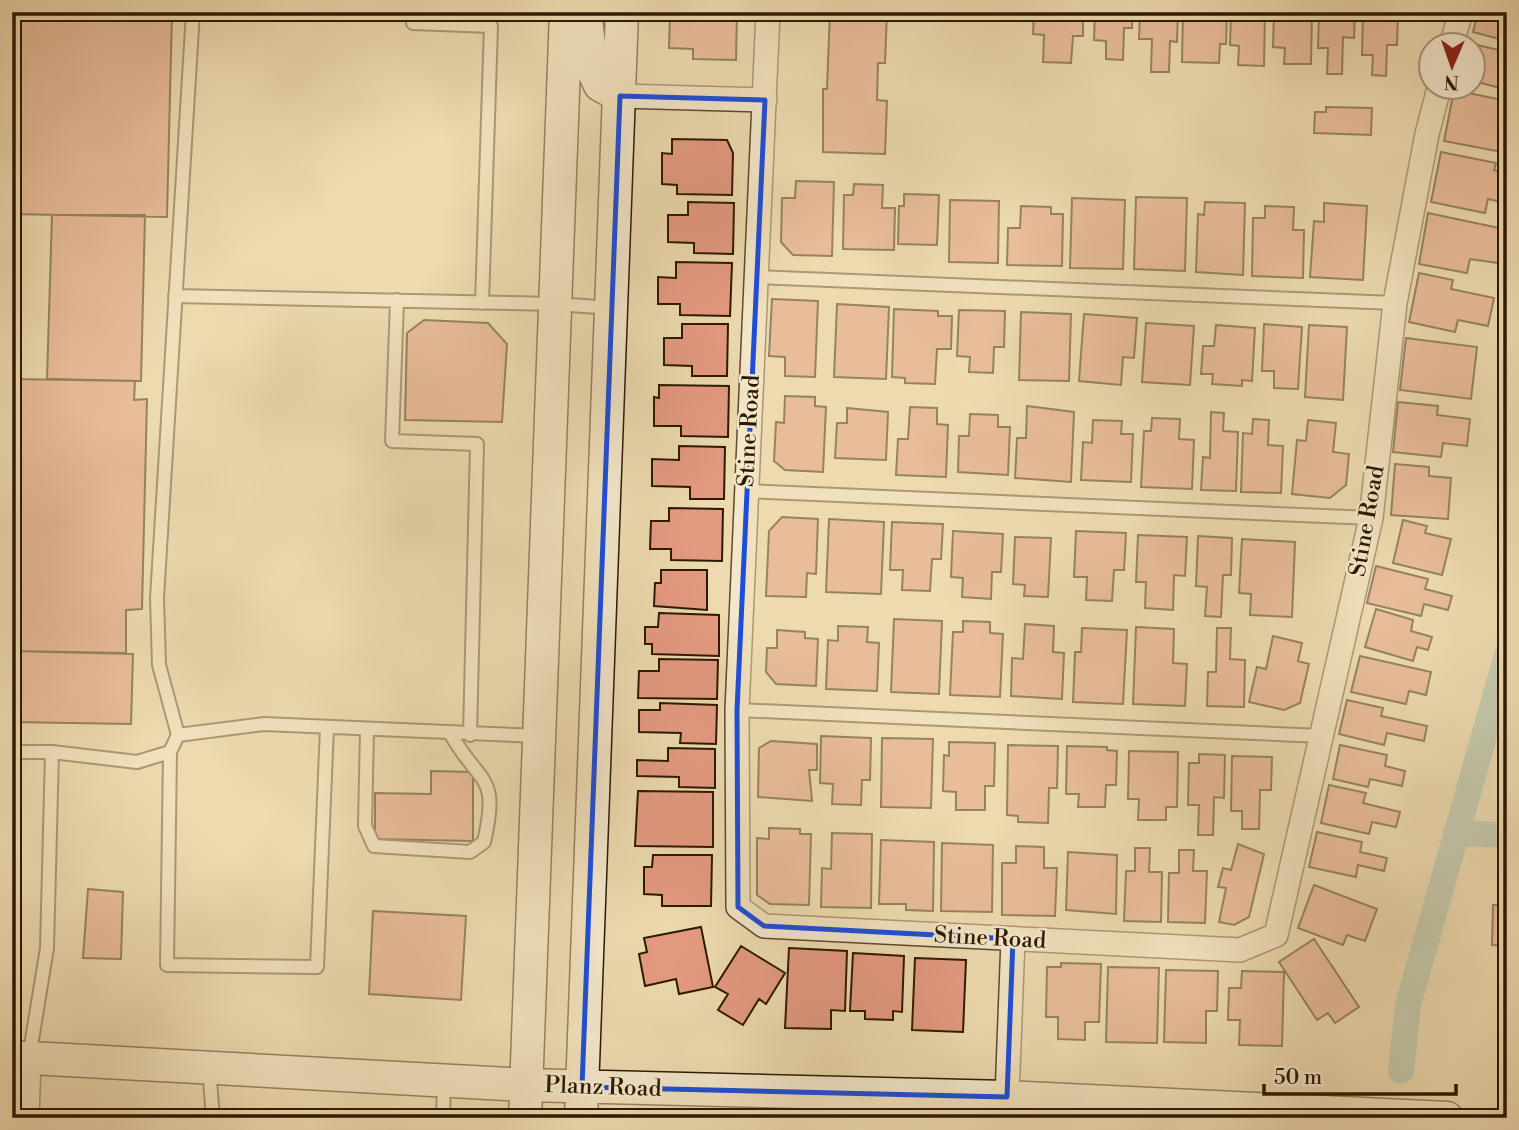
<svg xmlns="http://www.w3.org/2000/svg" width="1519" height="1130" font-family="'Libre Bodoni',serif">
	<rect width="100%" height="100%" fill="#eddaaf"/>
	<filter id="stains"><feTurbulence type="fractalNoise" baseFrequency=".00286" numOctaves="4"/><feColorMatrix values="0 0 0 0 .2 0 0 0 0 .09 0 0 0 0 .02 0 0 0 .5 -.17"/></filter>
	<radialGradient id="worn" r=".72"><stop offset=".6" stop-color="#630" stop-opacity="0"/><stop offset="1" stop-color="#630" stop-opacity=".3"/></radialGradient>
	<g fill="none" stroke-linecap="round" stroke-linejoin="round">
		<!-- canal -->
		<path stroke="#9abab1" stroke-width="26" d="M1456,833L1507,835
			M1401,1071L1408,1005L1507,655"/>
	</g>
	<!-- building -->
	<path fill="#e49a81" stroke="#2d1900" stroke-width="2" d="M12,12H172L167,217L12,214Z
		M670,12H737L736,60L693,59V49L669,48Z
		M830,12H887L885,63H878L877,100L887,101L885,154L823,152V89H827Z
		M1034,12H1083V36H1073L1071,63L1043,62L1044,35L1033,34Z
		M1095,12H1132V28H1124L1123,60L1106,59V41L1094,40Z
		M1140,12H1178L1177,42L1170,41L1169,72H1151L1152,39H1139Z
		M1183,12H1227L1226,44H1220L1219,63L1182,62Z
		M1231,12H1265L1264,66L1238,65L1239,46L1230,45Z
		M1274,12H1312L1311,64H1284L1285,48L1273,47Z
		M1319,12H1355L1354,38L1343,37L1342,74H1327L1328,48H1318Z
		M1363,12H1398L1397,45H1387L1386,76L1372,75L1373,55H1362Z
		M1478,12H1507V41L1473,32Z
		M1469,43L1507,52V90L1474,81V46H1468Z
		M1454,90L1507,101V153L1444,141Z
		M1326,107L1372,108L1371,135L1314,133L1315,112H1326Z
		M672,139L727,140L733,153L732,195L677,194V185L662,184V153L672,154Z
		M1441,152L1496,163L1494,170L1507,173L1506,203L1488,199L1485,213L1431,202Z
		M796,181L834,182L832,256L793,255L781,242L782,198H795Z
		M854,184L883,185L882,208H895L894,250L843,249L844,195H853Z
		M904,194L939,195L937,245L898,244L899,206H904Z
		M1136,197L1187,198L1185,271L1134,269Z
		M1072,198L1125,200L1123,269L1070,268Z
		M950,200L999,201L998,263L949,262Z
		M688,202L734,203L733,254L694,253V243L668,242V215H688Z
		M1205,202L1245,203L1243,275L1196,272L1198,214L1204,215Z
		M1324,203L1367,206L1363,280L1310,277L1314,221L1324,222Z
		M1021,206L1051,207V214H1063L1062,266L1007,265L1008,228H1020Z
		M1265,206L1294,207L1293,230H1304L1303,278L1252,276L1253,218H1265Z
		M1428,213L1504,229L1498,263L1470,259L1467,273L1419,264Z
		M52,215H145L141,381L47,379Z
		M676,262L732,263L730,316L680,315V304H658V277L676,278Z
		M1419,273L1453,280L1451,289L1494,298L1488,326L1458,320L1455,332L1409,322Z
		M772,299L818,301L815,377L785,376V357L769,356Z
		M837,304L889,307L886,379L834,377Z
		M894,309L938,311V316H952L951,349H937L935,384L905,383V378L892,377Z
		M959,310L1005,311L1004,347H994L993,373L969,372L970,357L957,356Z
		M1021,312L1071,314L1069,381L1019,380Z
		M1084,314L1137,318L1134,358L1123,357L1121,385L1079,381Z
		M424,320L488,323L507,344L502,422L405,420L407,333Z
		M1146,323L1194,326L1190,385L1142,382Z
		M682,324H728L727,376H692V366L664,365V338H682Z
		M1264,324L1302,327L1298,389L1274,388V371H1262Z
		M1216,325L1255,328L1252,381L1242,380V386L1212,384L1213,374H1201L1203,346H1214Z
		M1309,325L1347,327L1343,400L1305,397Z
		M1406,338L1477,347L1471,399L1400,390Z
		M12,379L135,381L134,400L147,399L142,609L126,610V653L12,651Z
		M659,385L729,386L728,437L681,436V426H654V397L659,398Z
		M785,396L815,397V406L826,407L823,472L785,470L774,461L776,422L784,423Z
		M1398,402L1438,406L1437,415L1470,419L1467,446L1443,443L1441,457L1393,452Z
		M1027,406L1074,412L1071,482L1015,478L1017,438H1026Z
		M910,407L937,408V424L948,425L946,477L896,475L898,439H908Z
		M847,408L888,412L886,460L835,458L837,423H847Z
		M1211,412L1224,413L1223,431L1238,432L1236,491L1201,490L1203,457L1210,458Z
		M970,414L998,415V427H1010L1008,475L958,472L959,436H969Z
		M1152,418L1180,419L1179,439L1194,440L1192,489L1141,487L1144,431H1151Z
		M1253,419L1269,420L1268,445L1283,446L1281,493L1241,492L1243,433L1252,434Z
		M1093,420L1122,421L1121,434H1133L1131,482L1081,480L1083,442L1092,443Z
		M1308,420L1336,423L1333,452L1349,454L1346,485L1330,498L1292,494L1297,440L1306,441Z
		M679,446L725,447L724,499H690V487L652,486V459L679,460Z
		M1395,464L1429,467V476L1451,478L1448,519L1391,515Z
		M669,508L723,509L722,561L671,560V549H650L651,521H669Z
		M782,517L818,519L816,574L807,573L806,597L766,596L769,531Z
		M829,519L884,522L881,594L826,592Z
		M1403,520L1427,526L1425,533L1451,539L1442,575L1393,563Z
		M892,522L943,524L941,559H932L930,591L902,590L903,570H890Z
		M953,531L1003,534L1001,572H992L991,599L962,597L963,578L951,577Z
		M1076,531L1126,533L1124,570H1114L1112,601L1086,600L1087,577H1074Z
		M1138,535L1187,537L1185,576L1174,575L1173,610L1145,608L1146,582H1136Z
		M1198,536L1232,538L1231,575H1223L1221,617L1205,616L1207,587L1196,586Z
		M1015,537L1051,538L1048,597L1024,596L1025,585L1013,584Z
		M1242,539L1295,542L1292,617L1250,615L1251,594L1239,593Z
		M1376,566L1428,579L1425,589L1452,596L1448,610L1424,604L1421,616L1367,603Z
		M661,570H707V610L654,606L655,583H661Z
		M1376,609L1413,620L1411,631L1432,637L1428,650L1417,647L1413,661L1365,647Z
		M659,613L719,615V656L652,654V644H645V627H658Z
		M894,619L942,621L939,694L891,692Z
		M963,621L990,622V633L1003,634L1000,697L950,695L953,632H963Z
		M1025,624L1054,626L1053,652L1064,653L1062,699L1011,696L1012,658L1023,659Z
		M838,626L868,627L867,642L879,643L877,691L826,689L828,640L838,641Z
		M1136,627L1174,629L1173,663L1187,664L1185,706L1133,704Z
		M1082,628L1127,630L1123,704L1073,702L1075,652H1081Z
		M1217,628H1231L1230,659L1245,660L1244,707L1207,706L1208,672H1216Z
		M777,630L805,632V638L818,639L816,686L776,684L766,672L767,648H777Z
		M1273,636L1302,643L1298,661L1309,664L1300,703L1284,710L1249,702L1257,667L1266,669Z
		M12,651L133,654L131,724L12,722Z
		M1360,656L1431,672L1426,695L1409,691L1406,704L1351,692Z
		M659,659L718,660L717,699L638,698L639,671H659Z
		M1347,700L1383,708L1381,716L1427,726L1424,741L1387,733L1384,745L1339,734Z
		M660,703L717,705L716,744L680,743L681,733L639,732V710H660Z
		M821,736L871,738L870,780H862L861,805L832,804L833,784L820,783Z
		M882,738L933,739L931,808L881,807Z
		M771,741L817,744V770H809L812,801L758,797L759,748Z
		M949,742L995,743L994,786H985V810H956V792L943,791L944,755L949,756Z
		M1008,745L1058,746L1057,788H1049L1048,823L1018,822V816L1007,815Z
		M1340,745L1387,755L1385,766L1405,771L1402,786L1370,779L1368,787L1333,779Z
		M1067,746L1107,747V750L1117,751L1116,785H1106L1105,807H1078L1079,794H1066Z
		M668,748L715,749V788L679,787V777L637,776V760L668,761Z
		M1129,751L1178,752L1177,807H1166V820H1138L1139,799H1128Z
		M1199,754L1225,755L1224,798L1214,797L1213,835H1198L1199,805H1188L1189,763H1199Z
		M1232,756L1272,757L1271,790H1260L1259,829H1242V811H1231Z
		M431,771L473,772V841L375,839V793L431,794Z
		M1329,785L1366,793L1363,803L1400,812L1396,827L1372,822L1369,834L1321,823Z
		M638,791L713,792V847L635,846Z
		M769,828L800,829V834H811L809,905L770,904L757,895V838L769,839Z
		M1317,832L1362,842L1360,852L1387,858L1384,871L1358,865L1356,877L1309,867Z
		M832,833L872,834L871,908L821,907L822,868L831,869Z
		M881,840L934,842L933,911L906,910V904H879Z
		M942,843L993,845L992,912L941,911Z
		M1238,844L1264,854L1249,917L1234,925L1219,922L1226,888L1218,887L1223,868L1231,870Z
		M1016,846L1044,847V868H1057L1055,916L1002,915V863H1016Z
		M1135,848H1150L1149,872H1162L1161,922L1124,921L1126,871H1135Z
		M1179,850H1194L1193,871H1207L1205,923L1168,922L1169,873H1179Z
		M1068,852L1117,855L1116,914L1066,910Z
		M653,855H712L711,906H662V895L644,894V867H652Z
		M1314,885L1377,909L1365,941L1347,935L1343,945L1298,928Z
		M88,889L123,892L121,959L83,958Z
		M1493,905H1507V946L1492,945Z
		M373,911L466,916L461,1000L369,994Z
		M701,927L713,987L679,994L676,979L645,986L639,954L647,952L644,938Z
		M1314,939L1359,1007L1335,1023L1328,1013L1317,1020L1279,962Z
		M741,946L785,973L766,1004L759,999L743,1025L718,1010L728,994L715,987Z
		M789,948L847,951L845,1011L831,1010V1029L785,1028Z
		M853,953L904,956L902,1012L893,1011V1020L865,1019V1011H850Z
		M915,958L966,960L963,1032L912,1030Z
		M1061,963L1101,964L1099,1022H1085V1040L1058,1039V1017H1046L1047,967H1061Z
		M1108,967L1159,968L1157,1043L1106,1042Z
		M1166,970L1218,971L1217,1011H1206V1043L1164,1042Z
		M1242,971L1284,972L1282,1046L1239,1045L1240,1020H1228L1229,988H1241Z"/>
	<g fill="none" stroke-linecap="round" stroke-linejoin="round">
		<!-- lane casing -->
		<g stroke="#5d492c" stroke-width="16">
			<path id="lane" d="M413,12V23L491,26L482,303
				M756,277L1395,303
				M175,296L556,304L612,308
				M397,300L392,441L477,444L470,735
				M746,491L1371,518
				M737,710L1321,736
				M367,729L365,826L374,846L470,852L484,842C500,773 480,786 450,733
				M178,735L264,724L539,736
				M12,752H52L137,762L170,752L178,735L159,665L157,598L193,12
				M170,752L167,965L317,967L327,727
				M29,1058L47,948L52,752
				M209,1068L213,1118
				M443,1118L444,1080"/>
		</g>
		<!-- street casing -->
		<g stroke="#5d492c" stroke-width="26">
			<path id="street" d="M768,12L737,710L738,907L764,926L1240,950L1276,935L1371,518L1395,303L1427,134L1439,88
				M1451,46L1461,12
				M620,96L765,100
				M1007,1097L1013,939
				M27,1118L29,1058"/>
		</g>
		<!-- secondary casing -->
		<g stroke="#2d1900" stroke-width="35">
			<path id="secondary" d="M585,12L592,68L600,85L620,96
				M12,1057L526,1085L1007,1097L1447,1118
				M525,1118L566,12
				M581,1118L622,12"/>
		</g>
		<!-- lane -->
		<use href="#lane" stroke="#f3e7cb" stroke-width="12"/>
		<!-- street -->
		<use href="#street" stroke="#f3e7cb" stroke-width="23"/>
		<!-- secondary -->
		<use href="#secondary" stroke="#f3e7cb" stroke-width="32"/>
	</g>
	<!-- marked area -->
	<path d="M0 0H1519V1130H0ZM620,96L765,100L737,710L738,907L764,926L1013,939L1007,1097L582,1087Z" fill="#eddaaf" fill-opacity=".55" fill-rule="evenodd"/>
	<path fill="none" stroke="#1d4ed8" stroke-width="5" stroke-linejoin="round" d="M620,96L765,100L737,710L738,907L764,926L1013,939L1007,1097L582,1087Z"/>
	<g text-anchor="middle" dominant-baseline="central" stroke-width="5" stroke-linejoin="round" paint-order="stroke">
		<!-- street labels -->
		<g font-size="23" fill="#2d1900" stroke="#f3e7cb">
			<text transform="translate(749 431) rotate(-87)">Stine Road</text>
			<text transform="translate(1367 521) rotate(-80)">Stine Road</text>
			<text transform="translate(990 938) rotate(3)">Stine Road</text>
			<text transform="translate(603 1087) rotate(2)">Planz Road</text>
		</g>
	</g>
	<!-- margin -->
	<rect width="1519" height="1130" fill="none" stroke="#eddaaf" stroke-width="42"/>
	<rect x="14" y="14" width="1491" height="1102" fill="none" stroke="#2d1900" stroke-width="3.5"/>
	<rect x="21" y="21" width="1477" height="1088" fill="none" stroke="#2d1900" stroke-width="2"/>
	<!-- north arrow -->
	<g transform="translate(1452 66) rotate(182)"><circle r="33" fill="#f3e7cb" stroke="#a4957a" stroke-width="2"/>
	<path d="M0-5L12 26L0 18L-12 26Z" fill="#8f2418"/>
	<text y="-10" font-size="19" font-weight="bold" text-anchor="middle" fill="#2d1900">N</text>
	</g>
	<!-- scale -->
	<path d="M1264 1084v10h192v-10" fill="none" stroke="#2d1900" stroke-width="3.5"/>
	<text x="1274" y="1084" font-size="21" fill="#2d1900" stroke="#f3e7cb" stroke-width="5" paint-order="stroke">50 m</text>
	<rect width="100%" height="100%" filter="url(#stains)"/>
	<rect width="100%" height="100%" fill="url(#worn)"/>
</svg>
